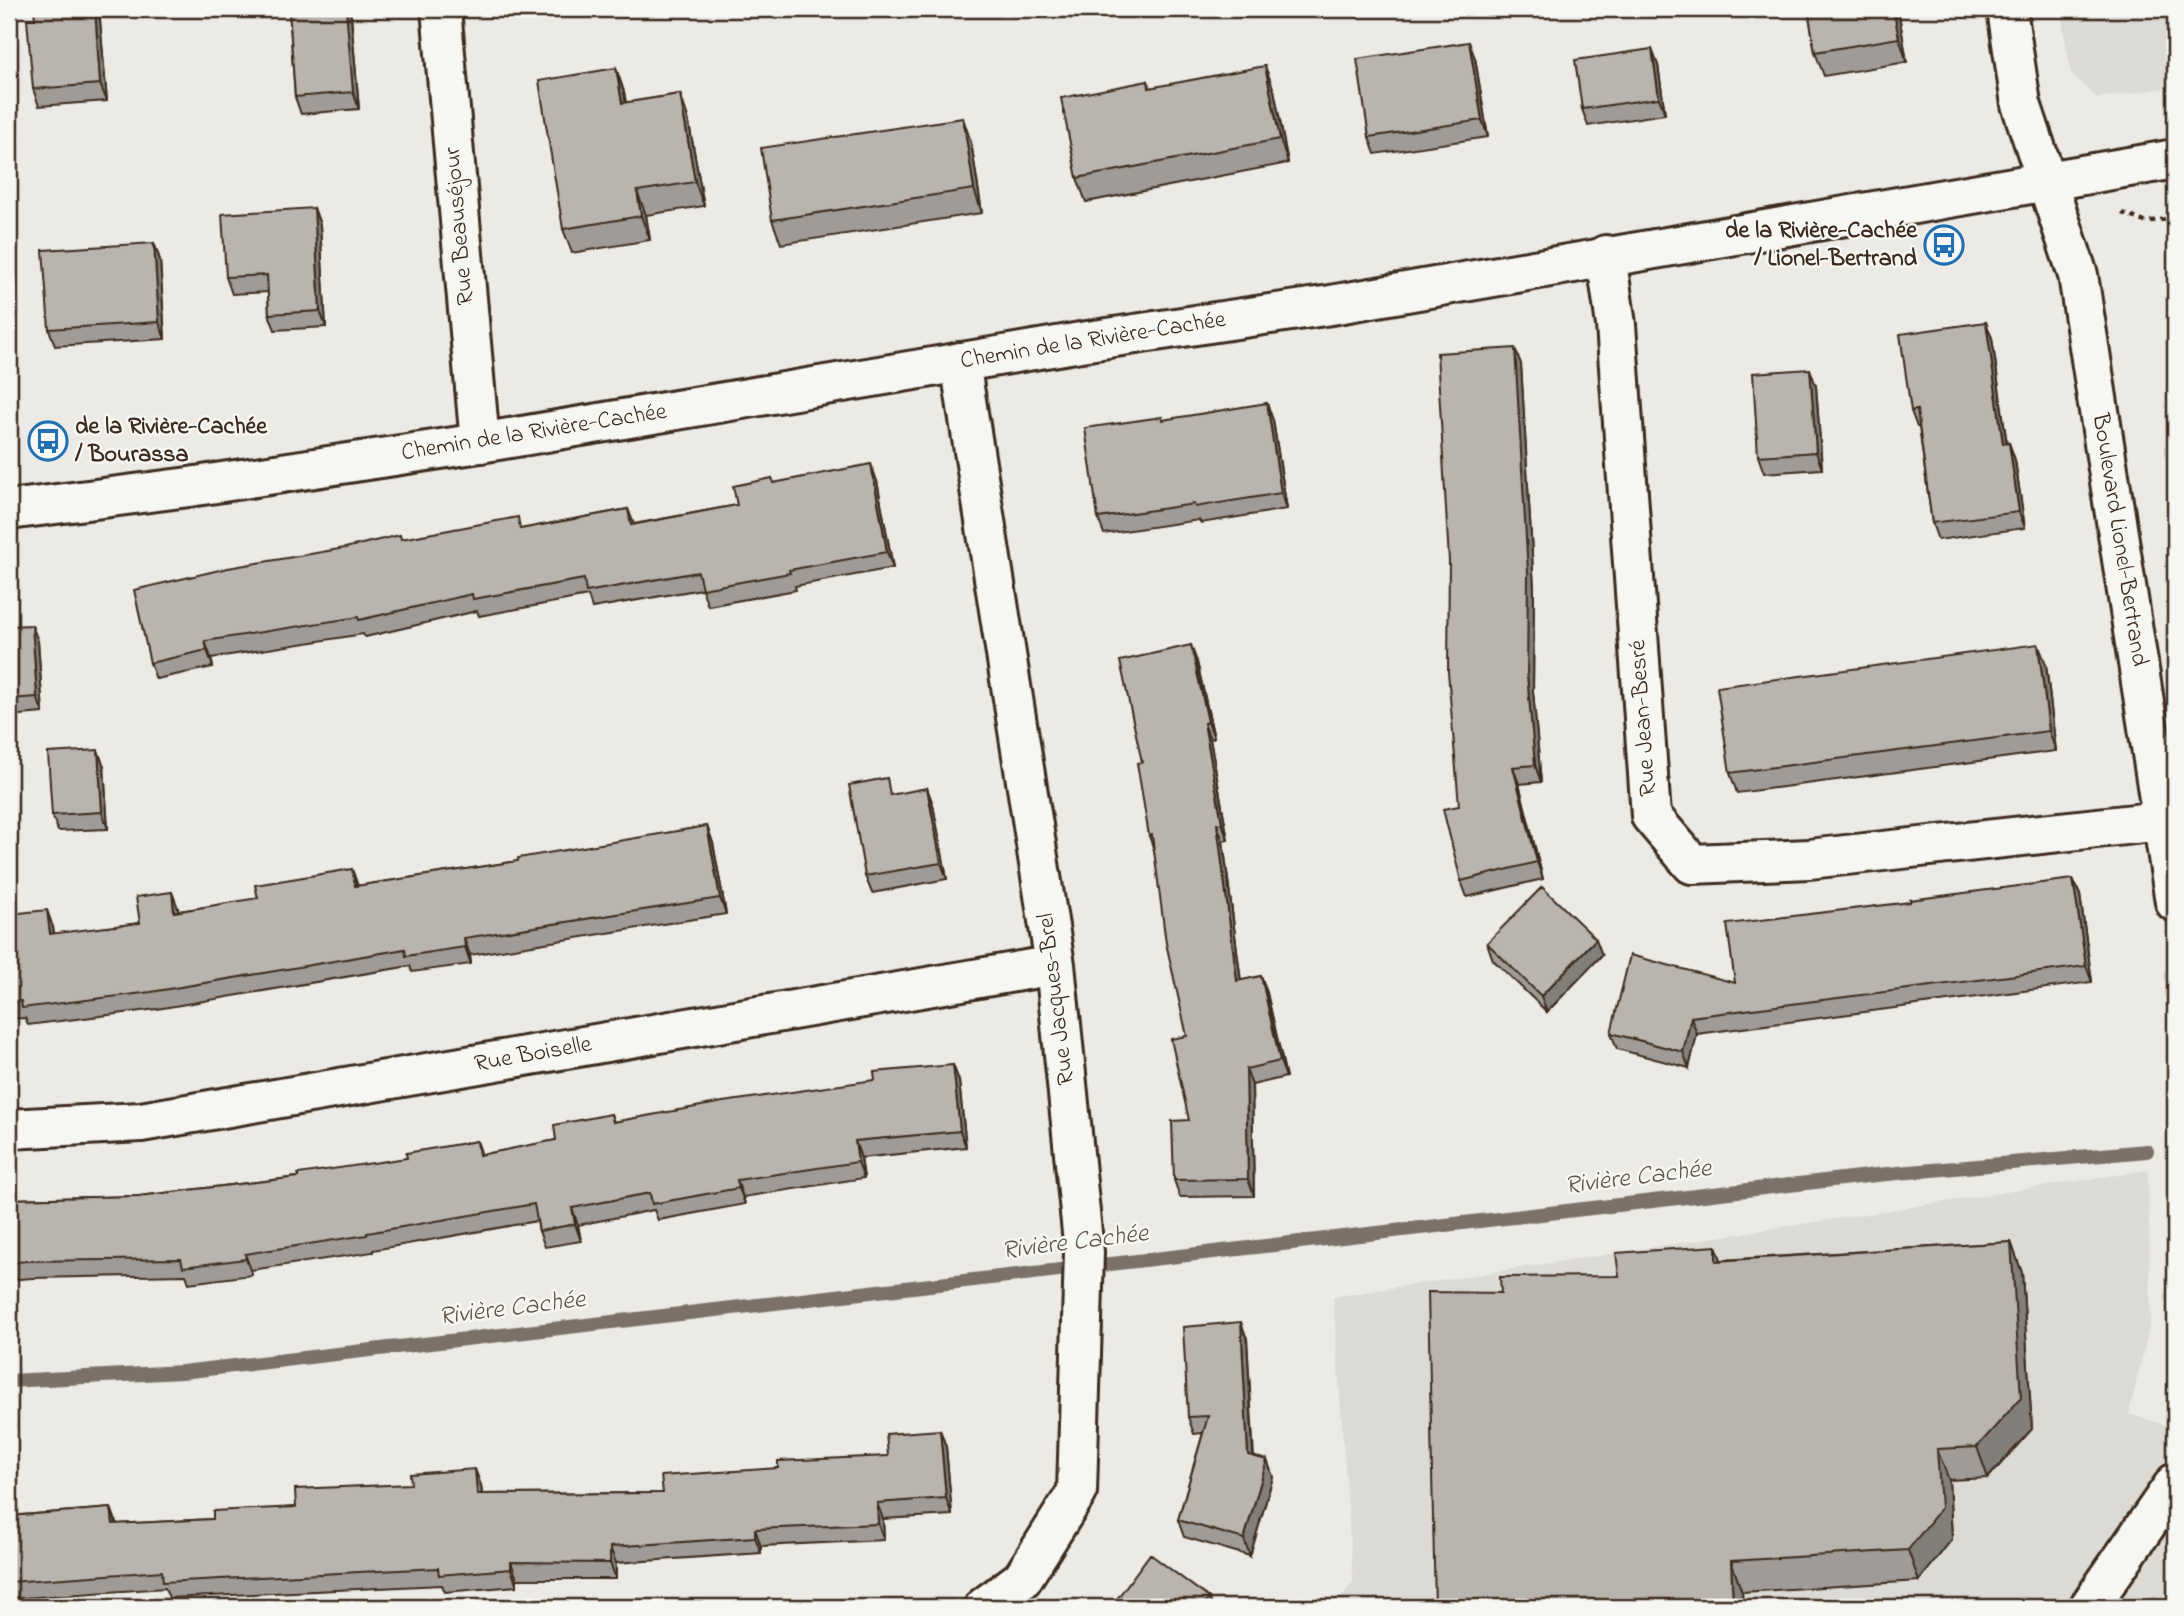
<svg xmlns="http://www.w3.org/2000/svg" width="2184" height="1616" font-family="'Indie Flower',sans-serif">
	<rect width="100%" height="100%" fill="#ebeae5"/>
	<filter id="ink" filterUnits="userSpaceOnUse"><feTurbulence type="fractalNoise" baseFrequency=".0143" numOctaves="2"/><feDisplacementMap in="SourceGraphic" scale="14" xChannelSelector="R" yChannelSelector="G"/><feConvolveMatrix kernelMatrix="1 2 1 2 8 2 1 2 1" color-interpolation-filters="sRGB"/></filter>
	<g filter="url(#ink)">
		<!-- built -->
		<path fill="#dcdad4" d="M2060,9H2175V87L2097,98L2071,74Z
			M2148,1170L2151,1319L2129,1414L2175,1428V1607H1335L1353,1582L1333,1297Z"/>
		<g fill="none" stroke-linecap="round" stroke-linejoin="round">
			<!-- stream -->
			<path stroke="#7c7167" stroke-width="14" d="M9,1381L182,1372L1876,1175L2147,1151"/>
			<!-- street casing -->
			<g stroke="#3b2a1e" stroke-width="44">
				<path id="street" d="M441,9L480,443
					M2007,9L2021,104L2078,275L2175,902
					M1606,255L1616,325L1651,816L1692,864L1809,859L2162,821
					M960,362L1055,965L1084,1252L1077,1492L1022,1579L984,1607
					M9,1129L141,1122L1055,965
					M2089,1607L2175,1483"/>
			</g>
			<!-- secondary casing -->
			<g stroke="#3b2a1e" stroke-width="44">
				<path id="secondary" d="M9,510L189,487L480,443L1081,342L1331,305L2175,159"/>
			</g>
			<!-- path -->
			<path stroke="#3b2a1e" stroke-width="4.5" stroke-dasharray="5 5" stroke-linecap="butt" d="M2122,213L2145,222L2175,218"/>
			<!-- street -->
			<use href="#street" stroke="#f6f6f2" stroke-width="38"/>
			<!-- secondary -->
			<use href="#secondary" stroke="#f6f6f2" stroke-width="38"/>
		</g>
		<!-- wall -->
		<path fill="#a09b96" stroke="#3b2a1e" stroke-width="2" d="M99,9L107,101L39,106L33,89Z
			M202,9H264L204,14Z
			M289,9H349L351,16L359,109L301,114L295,97Z
			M1808,9H1898L1907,62L1824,76L1815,52Z
			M1475,58L1488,137L1375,154L1369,137Z
			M1658,65L1665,114L1588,126L1582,109Z
			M616,68L624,92L626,103L680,94L688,118L704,206L646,215L650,240L572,253L563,229Z
			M1148,81L1150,88L1274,90L1288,163L1086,202L1077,178Z
			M971,142L982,213L781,244L772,220Z
			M314,208L320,225L326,327L275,330L269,314L268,292L232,294L226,277Z
			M154,243L160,260L165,339L55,346L49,329Z
			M1992,338L2007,444L2009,443L2015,460L2025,528L1938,540L1932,523L1919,427H1917L1911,411Z
			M1521,364L1534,589L1533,691L1541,782L1519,784L1543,879L1467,897L1461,881Z
			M1816,386L1822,469L1764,473L1758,456Z
			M1163,420H1273L1287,509L1201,523L1199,520L1104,534L1098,518Z
			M772,478L774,483L877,481L893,568L795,586L796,590L708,606L702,589L592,608L588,596L479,616L477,611L365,637L363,634L211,658L213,667L156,679L150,663L402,539L522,529L628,509L634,524L737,505Z
			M9,626L38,641L43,713L9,716Z
			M1197,662L1214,738L1210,739L1228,840L1223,841L1241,981L1261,976L1267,993L1286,1077L1252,1085L1254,1196L1180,1197L1174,1180L1189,1120L1187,1036L1154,850L1149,836L1142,762Z
			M2046,664L2056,751L1737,793L1730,773Z
			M104,767L108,829L58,831L52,815Z
			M927,788L933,805L947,879L872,893L865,876Z
			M707,826L713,843L726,914L470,955L471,964L412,972L410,966L157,1009L28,1025L25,1018L9,1019V933L53,927L54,934L140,923L178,908V911L358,886L518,861Z
			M2073,879L2080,895L2092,982L1697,1034L1689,1068L1617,1049L1611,1033L1735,983L1910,902Z
			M1487,943L1602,955L1547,1012L1493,960Z
			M953,1065L959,1081L966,1147L861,1158L864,1178L743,1197L745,1204L658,1220L654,1210L578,1225L581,1241L545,1247L539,1231L537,1221L373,1250V1252L251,1270L252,1275L189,1283L186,1275L32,1278L9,1280V1199L139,1196L298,1177L407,1158L477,1141L482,1155L556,1140L611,1114L614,1122L875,1080Z
			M2011,1242L2022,1273L2032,1429L1988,1478L1949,1480L1952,1539L1919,1581L1742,1592L1743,1607H1435L1501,1293L1619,1276L1716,1246L1721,1260Z
			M1247,1339L1254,1457L1267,1460L1273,1477L1250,1556L1184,1537L1178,1520L1203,1433L1194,1434L1188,1417Z
			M940,1430L946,1447L952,1515L883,1519L884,1540L761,1546V1553L616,1563V1579H517V1586L445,1592L442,1585L169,1598L165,1588L9,1599V1516L111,1508L117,1524L213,1519L296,1507L481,1485L482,1494L663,1493L778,1468L888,1456Z"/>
		<!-- shaded-wall -->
		<path fill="#827e7a" stroke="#3b2a1e" stroke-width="2" d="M95,9H99L107,101L100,84Z
			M344,9H349L351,16L359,109L353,92Z
			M1893,9H1898L1907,62L1899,38Z
			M1469,42L1475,58L1488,137L1482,120Z
			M1652,49L1658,65L1665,114L1659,98Z
			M1265,66L1274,90L1288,163L1280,139Z
			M616,68L624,92L630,128L622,103Z
			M680,94L688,118L704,206L695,182Z
			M963,118L971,142L982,213L974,189Z
			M637,191L646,215L650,240L641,216Z
			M314,208L320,225L326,327L320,311Z
			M154,243L160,260L165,339L159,322Z
			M1986,322L1992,338L2009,461L2003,444Z
			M1515,348L1521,364L1534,589L1533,691L1541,782L1535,765L1527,675Z
			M1810,369L1816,386L1822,469L1816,452Z
			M1267,403L1273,420L1287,509L1281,493Z
			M2009,443L2015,460L2025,528L2019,512Z
			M871,464L877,481L893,568L887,552Z
			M32,625L38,641L43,713L37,697Z
			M205,641L211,658L213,667L207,650Z
			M2038,644L2046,664L2056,751L2049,731Z
			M1191,645L1197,662L1214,738L1208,722Z
			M1204,723L1210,739L1228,840L1222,823Z
			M98,750L104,767L108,829L102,812Z
			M1513,767L1519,784L1543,879L1537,862Z
			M927,788L933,805L947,879L941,863Z
			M1217,824L1223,841L1243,998L1237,981Z
			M707,826L713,843L726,914L720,898Z
			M352,869L358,886H355Z
			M2073,879L2080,895L2092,982L2086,966Z
			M172,892L178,908L180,928L174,912Z
			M47,910L53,927L56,951L50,934Z
			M464,938L470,955L471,964L465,947Z
			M1596,939L1602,955L1547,1012L1541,996Z
			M1261,976L1267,993L1286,1077L1280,1061Z
			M1691,1017L1697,1034L1689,1068L1683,1052Z
			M953,1065L959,1081L966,1147L960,1131Z
			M1246,1069L1252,1085L1254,1196L1248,1179Z
			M855,1141L861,1158L864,1178L858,1162Z
			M737,1180L743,1197L745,1204L739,1188Z
			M572,1208L578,1225L581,1241L575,1224Z
			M2011,1242L2022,1273L2032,1429L1988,1478L1977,1447Z
			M1716,1246L1727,1277L1716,1261Z
			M245,1254L251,1270L252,1275L246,1259Z
			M1241,1322L1247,1339L1254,1472L1248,1455Z
			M940,1430L946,1447L952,1515L946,1498Z
			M1937,1449L1949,1480L1952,1539L1919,1581L1908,1550Z
			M1267,1460L1273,1477L1250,1556L1244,1539Z
			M475,1469L481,1485L484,1511L477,1494Z
			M877,1503L883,1519L884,1540L878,1524Z
			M111,1508L117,1525L113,1524Z
			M755,1529L761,1546V1553L755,1537Z
			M610,1547L616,1563V1579L610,1563Z
			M1731,1561L1742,1592L1743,1607H1733Z
			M511,1562L517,1579V1586L511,1569Z
			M1209,1598L1213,1607H1202Z"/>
		<!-- building -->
		<path fill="#bab4ae" stroke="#3b2a1e" stroke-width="2" d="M34,9H95L100,84L33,89L27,19H35Z
			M289,9H346L353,92L295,97Z
			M1808,9H1893L1899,38L1815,52Z
			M1469,42L1482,120L1369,137L1357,59Z
			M1652,49L1659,98L1582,109L1575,60Z
			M1265,66L1280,139L1077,178L1061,98L1148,81L1149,88Z
			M616,68L622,103L680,94L695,182L637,191L641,216L563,229L539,81Z
			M963,118L974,189L772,220L761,148Z
			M314,208L320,311L269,314L267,275L226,277L222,214Z
			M154,243L159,322L49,329L43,250Z
			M1986,322L2003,444L2009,443L2019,512L1932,523L1917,410L1911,411L1900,334Z
			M1515,348L1528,573L1527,675L1535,765L1513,767L1537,862L1461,881L1443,809L1459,806L1448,672L1449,561L1437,353Z
			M1810,369L1816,452L1758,456L1753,373Z
			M1267,403L1281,493L1195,507L1194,504L1098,518L1085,428L1162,417V420Z
			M871,464L887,552L789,570L790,573L702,589L698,572L586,592L584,579L473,599L472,594L359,620L358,617L205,641L207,650L150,663L134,590L228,568L345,548L400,535L401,539L518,517L520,529L628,509L631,525L737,505L733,486L772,478L773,483Z
			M32,625L37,697L9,699V626Z
			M2038,644L2049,731L1730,773L1717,687Z
			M1191,645L1208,722L1204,723L1222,823L1217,824L1237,981L1261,976L1280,1061L1246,1069L1248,1179L1174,1180L1172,1121L1189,1120L1171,1039L1187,1036L1166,943L1152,835L1149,836L1137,763L1142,762L1120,661Z
			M98,750L102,812L52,815L48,753Z
			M887,778L890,795L927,788L941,863L865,876L849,785Z
			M707,826L720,898L464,938L465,947L406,956L405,949L151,992L22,1008L21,1001L9,1002V933H12L10,914L47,910L50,934L140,923L136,897L172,892L174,912L258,898L255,885L352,869L355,886L518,861V858Z
			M2073,879L2086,966L1691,1017L1683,1052L1611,1033L1630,955L1735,983L1727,924L1910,902V900Z
			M1542,887L1596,939L1541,996L1487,943Z
			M953,1065L960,1131L855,1141L858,1162L737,1180L739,1188L652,1204L650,1193L572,1208L575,1224L539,1231L534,1204L367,1233V1235L245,1254L246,1259L183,1267L181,1259L26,1261L9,1263V1199L139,1196L298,1177V1174L407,1158L406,1153L477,1141L479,1155L556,1140L554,1125L611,1114L613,1122L723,1102L875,1080L874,1072Z
			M2011,1242L2021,1398L1977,1447L1937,1449L1941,1508L1908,1550L1731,1561L1733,1607H1435L1428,1292L1501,1293L1500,1277L1619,1276L1616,1253L1716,1246V1261Z
			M1241,1322L1248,1455L1267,1460L1244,1539L1178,1520L1208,1416L1188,1417L1183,1327Z
			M940,1430L946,1498L877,1503L878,1524L755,1529V1537L610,1547V1563L511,1562V1569L439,1575L438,1568L163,1582L162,1571L9,1582V1516L111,1508L113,1524L213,1519V1511L296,1507L295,1489L411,1484L410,1474L475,1469L477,1494L663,1493L661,1476L778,1468V1461L888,1456L886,1434Z
			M1150,1554L1209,1598L1202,1607H1111Z"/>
	</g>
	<!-- icons -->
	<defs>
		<g id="bus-ring" transform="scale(2.0125)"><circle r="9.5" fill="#f6f6f2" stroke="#1f6fb2" stroke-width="1.5"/><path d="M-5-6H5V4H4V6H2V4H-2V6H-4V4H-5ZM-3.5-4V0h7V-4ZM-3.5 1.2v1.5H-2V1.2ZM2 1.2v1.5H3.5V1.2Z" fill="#1f6fb2"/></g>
	</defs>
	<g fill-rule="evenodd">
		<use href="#bus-ring" x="1944" y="245"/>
		<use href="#bus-ring" x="48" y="441"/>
	</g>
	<g text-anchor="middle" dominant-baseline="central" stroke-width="5" stroke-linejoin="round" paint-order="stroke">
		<!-- street labels -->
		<g font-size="24" fill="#3b2a1e" stroke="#f6f6f2">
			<text transform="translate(460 226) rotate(-95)">Rue Beauséjour</text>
			<text transform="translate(1093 341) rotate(-9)">Chemin de la Rivière-Cachée</text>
			<text transform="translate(534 433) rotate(-9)">Chemin de la Rivière-Cachée</text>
			<text transform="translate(2119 540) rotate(81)">Boulevard Lionel-Bertrand</text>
			<text transform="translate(1644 718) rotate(-94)">Rue Jean-Besré</text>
			<text transform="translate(1057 999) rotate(-97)">Rue Jacques-Brel</text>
			<text transform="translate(533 1055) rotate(-10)">Rue Boiselle</text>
		</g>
		<!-- poi labels -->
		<g font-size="24" font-weight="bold" fill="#3b2a1e" stroke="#f6f6f2" text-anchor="end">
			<text x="1917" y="231">de la Rivière-Cachée<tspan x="1917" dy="28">/ Lionel-Bertrand</tspan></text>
			<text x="75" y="427" text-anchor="start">de la Rivière-Cachée<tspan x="75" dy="28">/ Bourassa</tspan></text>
		</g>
		<!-- water labels -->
		<g font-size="26" font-style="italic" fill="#615449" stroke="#f6f6f2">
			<text transform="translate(1638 1178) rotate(-7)">Rivière Cachée</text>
			<text transform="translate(1075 1243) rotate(-7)">Rivière Cachée</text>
			<text transform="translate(512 1309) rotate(-7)">Rivière Cachée</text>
		</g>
	</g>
	<!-- margin -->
	<rect width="2184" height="1616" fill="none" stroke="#f6f6f2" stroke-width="35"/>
	<rect x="18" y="18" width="2149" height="1581" fill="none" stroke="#3b2a1e" stroke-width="2.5" filter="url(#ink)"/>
</svg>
